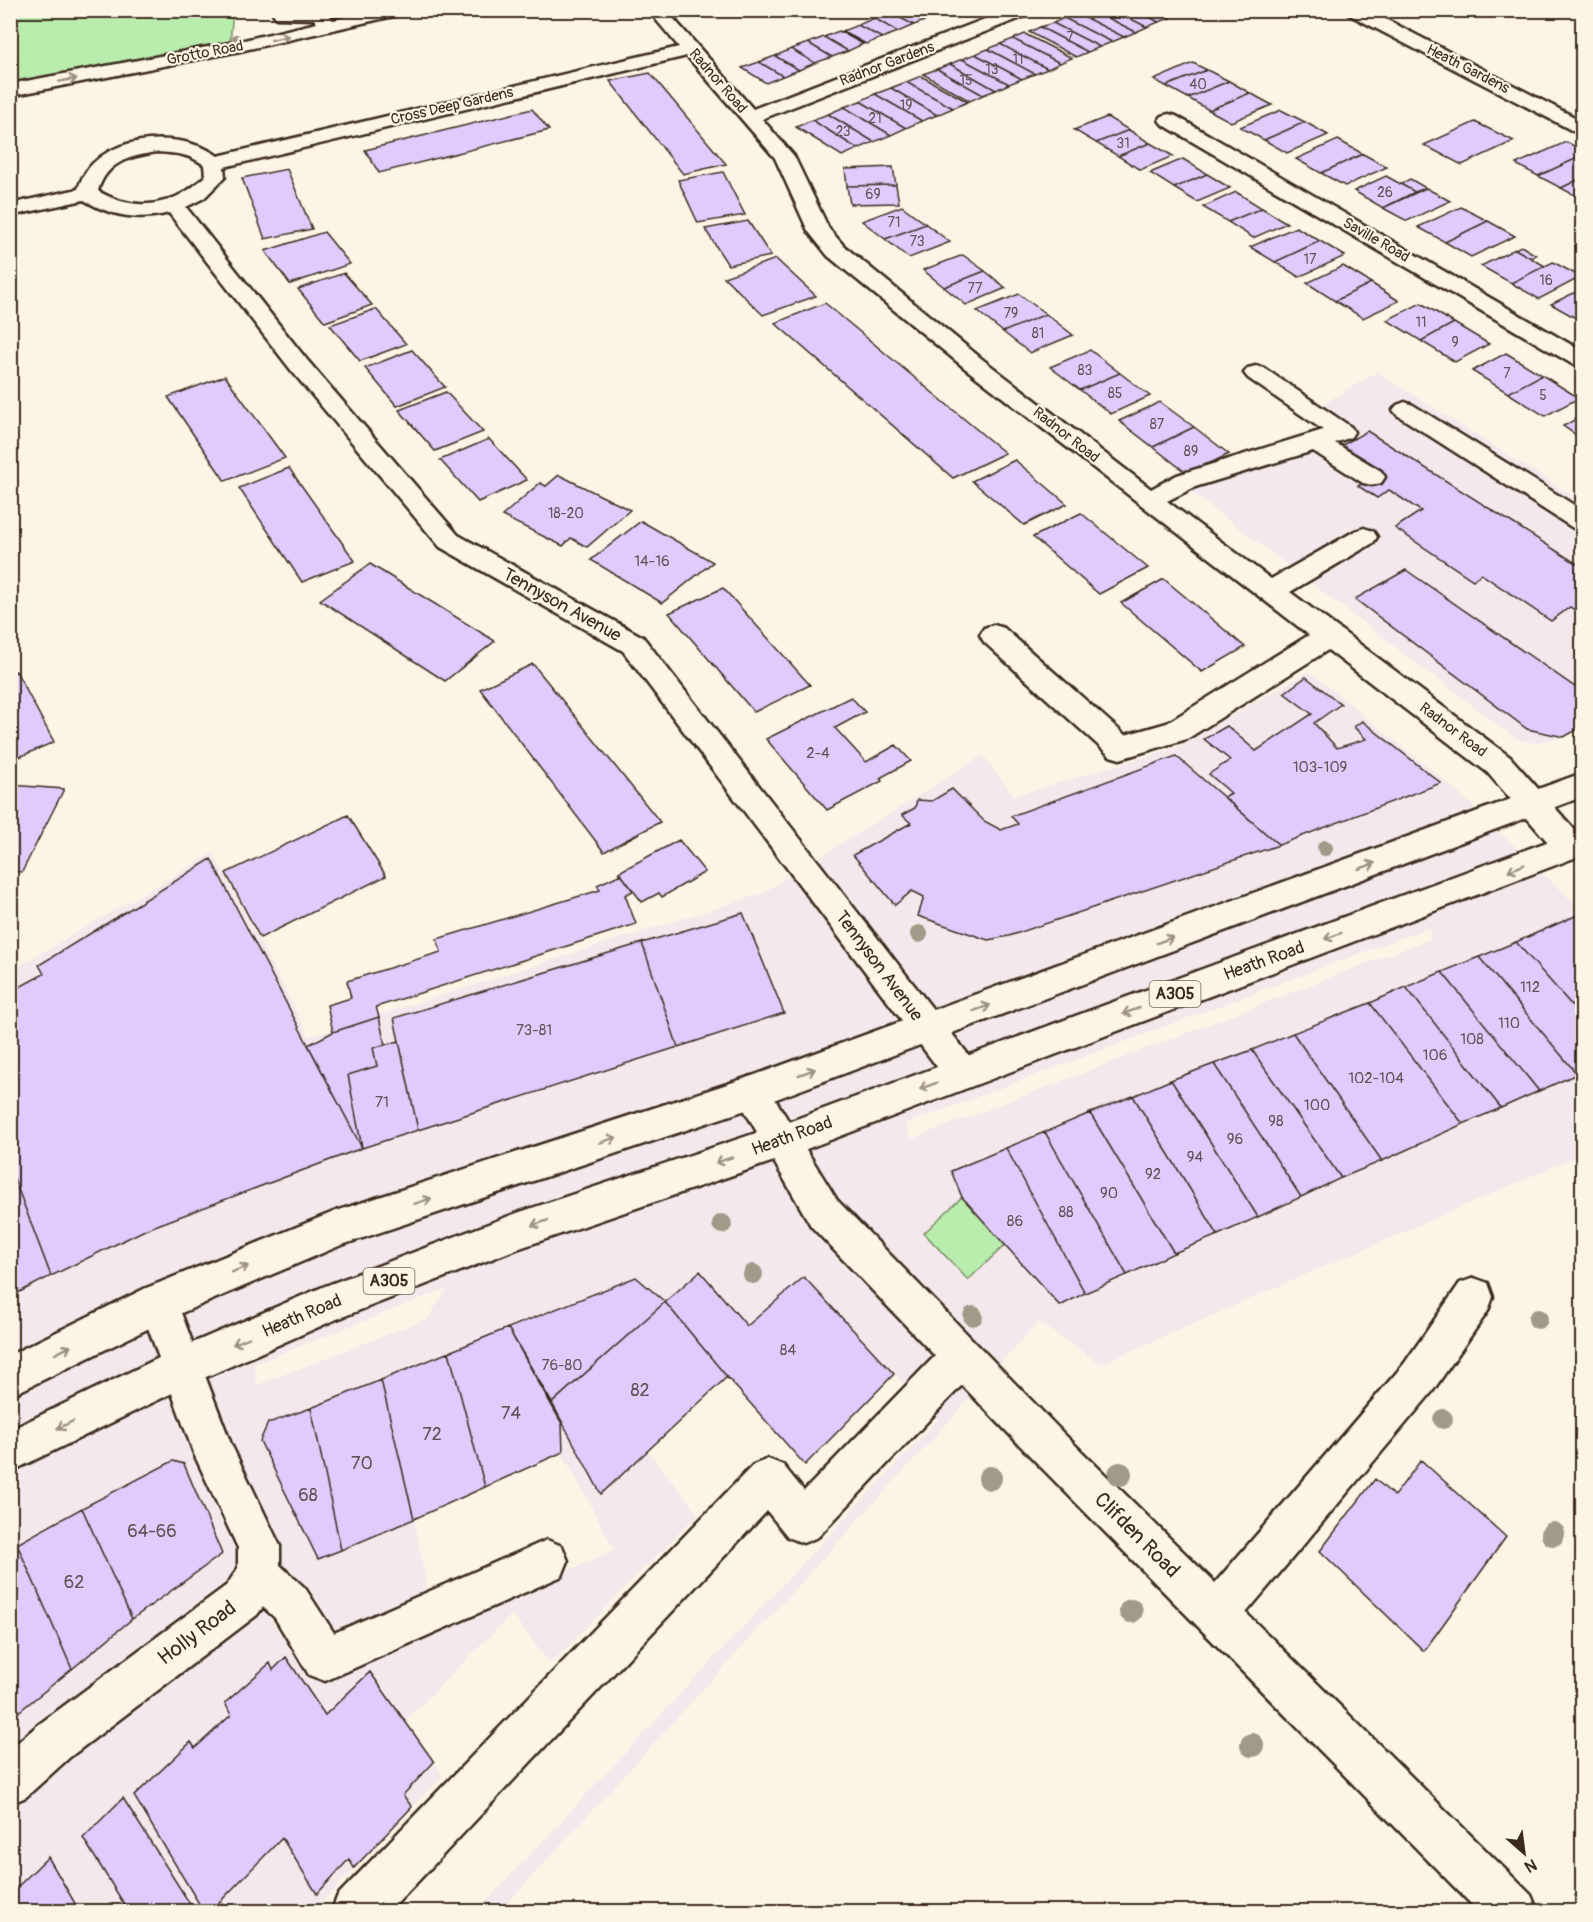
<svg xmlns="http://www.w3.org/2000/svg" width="1593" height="1922" font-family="Pangolin,sans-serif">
	<rect width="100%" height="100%" fill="#fcf5e5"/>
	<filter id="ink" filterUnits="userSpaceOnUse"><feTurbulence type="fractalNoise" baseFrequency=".0167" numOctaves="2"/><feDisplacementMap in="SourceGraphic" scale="12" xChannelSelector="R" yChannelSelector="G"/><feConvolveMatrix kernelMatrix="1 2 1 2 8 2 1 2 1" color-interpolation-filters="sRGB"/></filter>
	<g filter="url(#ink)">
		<!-- built -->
		<path fill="#f3e8ec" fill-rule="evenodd" d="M1377,372L1582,502V727L1564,737L1535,743L1515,738L1174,479L1322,431L1302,417Z
			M1309,671L1449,784L1582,910V1154L1101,1364L1038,1322L931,1441L500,1911H477L938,1419L894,1374L805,1465L726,1377L648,1451L698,1514L550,1664L512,1614L406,1720L443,1775L314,1911H11L10,971L213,853L309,1036L322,1033L761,894L983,755L1014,796L1175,748ZM1430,927V939L912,1139L905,1124ZM448,1288L427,1319L257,1385L254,1364ZM562,1453L615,1550L316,1681L269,1617L310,1590L336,1635L429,1598L414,1519Z"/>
		<!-- green -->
		<path fill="#b9edad" stroke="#7a8c66" stroke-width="1.5" d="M11,11H233L230,43L11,87Z
			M962,1197L1005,1245L968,1280L924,1233Z"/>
		<!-- building -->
		<path fill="#dfcbfc" stroke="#3b2a1e" stroke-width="1.5" d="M894,10H913L930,19L914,25L889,12Z
			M913,10H940L945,13L930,19Z
			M1083,10H1092L1136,32L1124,37L1076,13Z
			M1092,10H1113L1147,27L1136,32Z
			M1113,10H1135L1159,22L1147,27Z
			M1135,10H1155L1170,18L1159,22Z
			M889,12L914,25L898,32L874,18Z
			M1076,13L1124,37L1112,42L1064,18Z
			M874,18L898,32L882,38L858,25Z
			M1064,18L1112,42L1100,47L1053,23Z
			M1053,23L1100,47L1088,52L1040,27Z
			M858,25L882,38L866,44L842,31Z
			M1040,27L1088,52L1076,57L1029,32Z
			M839,31L863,44L848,51L824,37Z
			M1025,34L1072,58L1060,63L1013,39Z
			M824,37L848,51L832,57L808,43Z
			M1013,39L1060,63L1048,69L1000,44Z
			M808,43L832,57L815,63L791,49Z
			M1000,44L1048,69L1035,74L988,49Z
			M791,49L815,63L799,70L775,56Z
			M988,49L1035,74L1022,79L975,54Z
			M975,54L1022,79L1009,84L962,59Z
			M775,56L799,70L783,76L759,62Z
			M962,59L1009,84L996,90L950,64Z
			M759,62L783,76L766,83L742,68Z
			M1193,63L1207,70L1166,86L1154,80Z
			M950,64L996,90L983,95L937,69Z
			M937,69L983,95L970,101L923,74Z
			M1207,70L1229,81L1188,98L1166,86Z
			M650,73L726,164L683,174L610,81Z
			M921,76L968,102L953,108L906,82Z
			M1229,81L1250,93L1209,110L1188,98Z
			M906,82L953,108L937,115L891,88Z
			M891,88L937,115L922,121L875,94Z
			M1250,93L1272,105L1231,122L1209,110Z
			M875,94L922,121L906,128L860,101Z
			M860,101L906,128L891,135L844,107Z
			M844,107L891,135L874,142L828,114Z
			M532,109L549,130L379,173L365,150Z
			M1281,110L1305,122L1264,140L1240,127Z
			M828,114L874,142L858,149L812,120Z
			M1107,117L1129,130L1096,143L1074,130Z
			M812,120L858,149L842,156L796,127Z
			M1305,122L1328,135L1287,153L1264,140Z
			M1475,122L1514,141L1462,165L1424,145Z
			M1129,130L1150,143L1118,156L1096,143Z
			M1338,140L1363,154L1321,173L1296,159Z
			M1566,142L1582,150V156L1538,176L1516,164Z
			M1150,143L1173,156L1140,170L1118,156Z
			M1363,154L1387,167L1345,186L1321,173Z
			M1582,156V178L1561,188L1538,176Z
			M1183,159L1207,174L1174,188L1150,173Z
			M893,167L896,185L847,186L845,169Z
			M287,169L312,229L265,239L242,178Z
			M723,172L745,215L698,223L678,180Z
			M1207,174L1230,188L1197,202L1174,188Z
			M1386,176L1415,192L1383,208L1354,191Z
			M1582,178V199L1561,188Z
			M1410,179L1426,188L1415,192L1400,184Z
			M896,185L899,203L850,204L847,186Z
			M1426,188L1450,201L1407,221L1383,208Z
			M1236,192L1262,208L1228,222L1203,207Z
			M902,206L926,224L885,239L862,221Z
			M1461,207L1488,221L1445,242L1418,227Z
			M1262,208L1287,223L1253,238L1228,222Z
			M748,221L771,256L728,265L705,229Z
			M1488,221L1515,236L1471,257L1445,242Z
			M926,224L950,242L909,258L885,239Z
			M1296,227L1320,241L1275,262L1250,247Z
			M324,232L350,264L290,284L265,251Z
			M1320,241L1345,256L1299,277L1275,262Z
			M1521,246L1536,255L1531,258L1515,249Z
			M1515,249L1545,266L1511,283L1481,266Z
			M963,255L985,271L944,287L923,270Z
			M776,259L816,296L763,315L724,277Z
			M1553,262L1581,277L1539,299L1511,283Z
			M1343,266L1371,283L1335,301L1307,283Z
			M985,271L1006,288L966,305L944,287Z
			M344,273L372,305L325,322L298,289Z
			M1371,283L1399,301L1363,318L1335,301Z
			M1582,289L1581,321L1551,304Z
			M1019,294L1046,314L1003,332L977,311Z
			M825,303L1005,453L953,478L775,323Z
			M1421,303L1454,323L1421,341L1387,320Z
			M376,309L406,344L360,361L330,325Z
			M1046,314L1073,335L1030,353L1003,332Z
			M1454,323L1489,344L1455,362L1421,341Z
			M412,350L445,387L397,406L365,368Z
			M1090,350L1120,373L1080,390L1050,367Z
			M1506,353L1542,375L1508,393L1472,371Z
			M1120,373L1150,396L1111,414L1080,390Z
			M1542,375L1579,398L1545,416L1508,393Z
			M225,376L285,458L225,481L168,397Z
			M446,392L483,432L435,451L399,410Z
			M1160,402L1194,427L1153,447L1119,421Z
			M1582,416V439L1563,426Z
			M1194,427L1229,454L1188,474L1153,447Z
			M1367,431L1582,567V615L1570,607L1551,621L1481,574L1473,580L1395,528L1421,511L1389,490L1377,498L1358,486L1378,474L1337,448Z
			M489,439L527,480L478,502L440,460Z
			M1015,460L1067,504L1024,525L972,481Z
			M289,468L355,561L302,582L239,488Z
			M559,475L630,510L587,547L571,538L563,546L502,516L540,483L546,486Z
			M1081,513L1148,568L1099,594L1033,537Z
			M641,521L713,562L662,603L591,560Z
			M370,564L495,641L445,681L320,600Z
			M1406,570L1582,692V727L1564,737L1527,729L1355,599Z
			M1164,579L1245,647L1202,672L1121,603Z
			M723,588L810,685L754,712L669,613Z
			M533,664L660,822L604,852L480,689Z
			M16,671L54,742L10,761V674Z
			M1306,677L1341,704L1314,723L1337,748L1366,739L1354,727L1362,721L1441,783L1279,845L1224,797L1231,793L1209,774L1230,760L1204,739L1227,726L1256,751L1312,714L1284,693Z
			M851,697L865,712L835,728L866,762L896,745L911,761L880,778L882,781L827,810L766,739Z
			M1176,756L1279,845L1009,936L988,940L918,916L924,897L912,891L895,905L853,855L911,823L902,815L915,808L917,800L932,801L952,789L984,821L1001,830L1018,824L1011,816Z
			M10,785L64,789L22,872L10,871Z
			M348,815L386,876L260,938L226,873Z
			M679,840L705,872L662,897L659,893L642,902L619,872Z
			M211,859L362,1148L147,1229L51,1276L10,1168V992L44,974L39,965Z
			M621,874L633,891L625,895L636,924L376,1007L379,1017L333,1032L327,1005L351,998L347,981L441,952L437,939L600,890L597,885Z
			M743,913L784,1013L678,1047L642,943Z
			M1582,913V1017L1516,942Z
			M1516,942L1582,1017V1071L1577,1074L1479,957Z
			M642,943L678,1047L418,1130L394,1018Z
			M1479,957L1577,1074L1539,1091L1442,972Z
			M1442,972L1539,1091L1501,1108L1406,987Z
			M1406,987L1501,1108L1463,1124L1370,1003Z
			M1370,1003L1463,1124L1382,1161L1293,1033Z
			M379,1017L385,1045L373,1048L377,1066L348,1075L362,1148L308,1045L333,1032Z
			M1293,1033L1382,1161L1341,1178L1252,1050Z
			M399,1041L418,1130L362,1148L348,1075L377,1066L373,1048Z
			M1252,1050L1341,1178L1301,1197L1214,1064Z
			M1214,1064L1301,1197L1258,1217L1171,1080Z
			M1171,1080L1258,1217L1218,1235L1133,1096Z
			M1133,1096L1218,1235L1174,1253L1090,1113Z
			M1090,1113L1174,1253L1127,1275L1045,1132Z
			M1045,1132L1127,1275L1085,1293L1006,1148Z
			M1006,1148L1085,1293L1060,1306L962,1197L951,1171Z
			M10,1168L51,1276L10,1297Z
			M700,1271L747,1326L804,1277L894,1374L805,1465L727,1377L665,1302Z
			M636,1277L665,1302L552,1403L508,1328Z
			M665,1302L727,1377L601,1494L552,1403Z
			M508,1328L562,1424L563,1452L485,1487L449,1352Z
			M449,1352L485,1487L414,1519L381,1380Z
			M381,1380L414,1519L341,1550L311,1408Z
			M311,1408L341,1550L318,1559L260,1441L268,1423Z
			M1421,1460L1506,1537L1424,1651L1320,1551L1375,1479L1394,1496Z
			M173,1461L184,1464L222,1554L132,1619L82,1508Z
			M82,1508L132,1619L72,1669L17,1544Z
			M17,1544L72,1669L11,1718L10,1548Z
			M286,1657L325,1715L370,1672L434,1762L403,1795L412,1807L354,1868L349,1859L317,1894L282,1838L210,1912H204L134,1796L191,1742L195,1748L231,1715L225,1703L270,1663L273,1670Z
			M123,1798L195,1912H129L83,1838Z
			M48,1857L80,1912H10V1894Z"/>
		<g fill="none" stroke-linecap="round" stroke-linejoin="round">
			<!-- minor casing -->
			<g stroke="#3b2a1e" stroke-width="5">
				<path id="minor" d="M271,10H325L333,20L373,10H406L398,15L240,51L10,96V84L240,41L317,23L314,19L276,18Z
					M648,10H666L753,109L1008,10H1033L1031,14L762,119L794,156L829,229L844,246L982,359L1151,489L1177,475L1323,430L1248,378L1244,373L1248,368L1256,366L1264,368L1351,427L1354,432L1351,437L1335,443L1381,471L1385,477L1381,483L1372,485L1363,483L1313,451L1195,487L1167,501L1271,579L1355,531L1364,528L1373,531L1377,537L1373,543L1290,592L1510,757L1581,837V855L1570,859L1559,855L1488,773L1328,650L1187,739L1120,759L1110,756L984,642L980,635L984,628L994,625L1004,628L1125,735L1167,723L1309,635L966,369L828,256L808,231L775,158L687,56L224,167L225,177L204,198L186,207L307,360L458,535L643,637L974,1062L979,1073L974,1084L962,1089L950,1084L623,651L440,547L291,370L169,213C138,221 110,216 84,200L10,216V204L78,189C93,135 177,127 218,156L679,47ZM157,152C175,153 190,154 204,165L205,176C175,207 135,213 98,191C106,162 130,156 157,152Z
					M1346,10H1368L1582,121V134L1575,132L1348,14Z
					M1169,114L1176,116L1582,351V367L1574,365L1162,124L1159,120L1162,116Z
					M1405,402L1413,405L1582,510V531L1573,528L1397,415L1393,410L1397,405Z
					M752,1076L764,1081L837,1200L1063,1433L1215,1583L1404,1364L1460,1283L1474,1278L1488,1283L1493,1297L1488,1311L1432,1392L1246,1613L1531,1895L1538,1912H1479L1035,1461L962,1385L818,1537L803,1543L788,1537L767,1511L389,1912H331L338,1895L753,1465L768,1459L783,1465L804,1491L935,1356L811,1226L734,1092L740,1081Z
					M158,1284L172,1289L231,1444L280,1546V1565L305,1588L334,1633L547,1540L562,1546L568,1561L562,1576L325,1681L309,1675L275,1618L263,1607L257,1615L70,1757L26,1797L10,1804V1749L38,1725L227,1585L238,1568V1548L194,1454L139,1303L144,1289Z"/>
			</g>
			<!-- major casing -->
			<g stroke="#3b2a1e" stroke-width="5">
				<path id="major" d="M1582,773V797L752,1108L339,1246L172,1317L10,1396V1355L144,1289L336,1211L752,1076Z
					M1582,829V855L780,1159L517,1249L332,1321L197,1381L10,1472V1430L169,1353L325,1286L517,1213L780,1125Z"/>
			</g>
			<!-- minor -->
			<use href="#minor" fill="#fcf5e5" fill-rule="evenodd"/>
			<!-- major -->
			<use href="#major" fill="#fcf5e5" fill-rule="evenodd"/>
		</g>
		<!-- trees -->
		<g fill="#a09b88">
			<circle cx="236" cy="39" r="5"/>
			<circle cx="1325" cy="848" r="8"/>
			<circle cx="919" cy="934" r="9"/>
			<circle cx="722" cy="1224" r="10"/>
			<circle cx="753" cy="1274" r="10"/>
			<circle cx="973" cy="1316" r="10"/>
			<circle cx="1538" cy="1319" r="10"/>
			<circle cx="1443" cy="1419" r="10"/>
			<circle cx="1120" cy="1474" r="12"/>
			<circle cx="990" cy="1478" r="12"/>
			<circle cx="1553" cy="1534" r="12"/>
			<circle cx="1131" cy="1611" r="12"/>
			<circle cx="1252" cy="1745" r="12"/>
		</g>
		<!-- one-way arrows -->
		<defs><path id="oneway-shaft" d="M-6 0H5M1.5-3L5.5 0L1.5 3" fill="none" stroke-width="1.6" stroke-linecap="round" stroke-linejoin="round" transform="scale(1.5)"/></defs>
		<g stroke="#9c9082">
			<use href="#oneway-shaft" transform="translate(280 38) rotate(-13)"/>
			<use href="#oneway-shaft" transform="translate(68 80) rotate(-10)"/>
			<use href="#oneway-shaft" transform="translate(1367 866) rotate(-20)"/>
			<use href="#oneway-shaft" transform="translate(1516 868) rotate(158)"/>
			<use href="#oneway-shaft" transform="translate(1333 936) rotate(160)"/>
			<use href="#oneway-shaft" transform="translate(1165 940) rotate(-20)"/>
			<use href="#oneway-shaft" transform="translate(982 1008) rotate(-20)"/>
			<use href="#oneway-shaft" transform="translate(1131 1011) rotate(160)"/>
			<use href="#oneway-shaft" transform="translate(807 1072) rotate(-20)"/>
			<use href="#oneway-shaft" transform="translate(928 1086) rotate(159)"/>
			<use href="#oneway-shaft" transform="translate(608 1140) rotate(-18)"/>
			<use href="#oneway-shaft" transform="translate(724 1160) rotate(161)"/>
			<use href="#oneway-shaft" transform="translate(423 1201) rotate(-18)"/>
			<use href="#oneway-shaft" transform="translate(540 1223) rotate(161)"/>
			<use href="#oneway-shaft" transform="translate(240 1269) rotate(-22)"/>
			<use href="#oneway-shaft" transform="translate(241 1341) rotate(157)"/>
			<use href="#oneway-shaft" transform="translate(63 1350) rotate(-27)"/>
			<use href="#oneway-shaft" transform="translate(65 1425) rotate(154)"/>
		</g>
	</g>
	<g text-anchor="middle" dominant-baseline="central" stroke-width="4.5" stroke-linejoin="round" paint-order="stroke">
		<!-- far-number labels -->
		<g font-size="14" fill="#645256">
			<text x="1070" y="37">7</text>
			<text x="1018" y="59">11</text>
			<text x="992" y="69">13</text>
			<text x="966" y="80">15</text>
			<text x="1198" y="84">40</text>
			<text x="906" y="105">19</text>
			<text x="875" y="118">21</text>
			<text x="843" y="131">23</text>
			<text x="1123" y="143">31</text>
			<text x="1385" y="192">26</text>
			<text x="873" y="194">69</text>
			<text x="894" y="222">71</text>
			<text x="917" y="241">73</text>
			<text x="1310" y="259">17</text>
			<text x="1546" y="280">16</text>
			<text x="975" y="288">77</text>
			<text x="1011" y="313">79</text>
			<text x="1421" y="322">11</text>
			<text x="1038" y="333">81</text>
			<text x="1455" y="342">9</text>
			<text x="1085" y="370">83</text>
			<text x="1507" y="373">7</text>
			<text x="1115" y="393">85</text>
			<text x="1543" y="395">5</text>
			<text x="1157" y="424">87</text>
			<text x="1191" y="451">89</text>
			<text x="566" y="513">18-20</text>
		</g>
		<!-- far-street labels -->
		<g font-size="15" fill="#3b2a1e" stroke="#fcf5e5">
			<text transform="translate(205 53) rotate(-11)">Grotto Road</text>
			<text transform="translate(887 64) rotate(-21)">Radnor Gardens</text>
			<text transform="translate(1468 69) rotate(27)">Heath Gardens</text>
			<text transform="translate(718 81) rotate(49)">Radnor Road</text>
			<text transform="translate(452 106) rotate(-13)">Cross Deep Gardens</text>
			<text transform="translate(1376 240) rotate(30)">Saville Road</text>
			<text transform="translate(1066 435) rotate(38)">Radnor Road</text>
			<text transform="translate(1453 730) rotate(37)">Radnor Road</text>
		</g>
		<!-- number labels -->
		<g font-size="15" fill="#645256">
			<text x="652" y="561">14-16</text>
			<text x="818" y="753">2-4</text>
			<text x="1320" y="767">103-109</text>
			<text x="1530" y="987">112</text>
			<text x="1509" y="1023">110</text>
			<text x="534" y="1030">73-81</text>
			<text x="1472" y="1039">108</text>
			<text x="1435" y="1055">106</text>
			<text x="1376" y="1078">102-104</text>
			<text x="382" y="1102">71</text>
			<text x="1317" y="1105">100</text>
			<text x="1276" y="1121">98</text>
			<text x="1235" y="1139">96</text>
			<text x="1195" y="1157">94</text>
			<text x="1153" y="1174">92</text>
			<text x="1109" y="1193">90</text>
			<text x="1066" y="1212">88</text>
			<text x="1015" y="1221">86</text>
			<text x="788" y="1350">84</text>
			<text x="562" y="1365">76-80</text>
		</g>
		<!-- shield labels -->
		<g fill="#fcf5e5" stroke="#75675a" stroke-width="1.5">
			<rect x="1149.5" y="981" width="51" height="26" rx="4.5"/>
			<rect x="363.5" y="1268" width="51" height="26" rx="4.5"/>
		</g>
		<g font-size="16" font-weight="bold" fill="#3b2a1e">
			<text x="1175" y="994">A305</text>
			<text x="389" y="1281">A305</text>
		</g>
		<!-- street labels -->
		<g font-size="18" fill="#3b2a1e" stroke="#fcf5e5">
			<text transform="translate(562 605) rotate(29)">Tennyson Avenue</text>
			<text transform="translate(1264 961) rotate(-20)">Heath Road</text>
			<text transform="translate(879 966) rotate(53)">Tennyson Avenue</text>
			<text transform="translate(792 1136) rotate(-20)">Heath Road</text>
			<text transform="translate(302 1316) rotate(-23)">Heath Road</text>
		</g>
		<!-- near-number labels -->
		<g font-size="18" fill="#645256">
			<text x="640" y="1390">82</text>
			<text x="511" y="1413">74</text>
			<text x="432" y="1434">72</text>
			<text x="362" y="1463">70</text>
			<text x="308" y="1495">68</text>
			<text x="152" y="1531">64-66</text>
			<text x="74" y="1582">62</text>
		</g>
		<!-- near-street labels -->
		<g font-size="21" fill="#3b2a1e" stroke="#fcf5e5">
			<text transform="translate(1137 1535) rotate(45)">Clifden Road</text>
			<text transform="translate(197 1633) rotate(-37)">Holly Road</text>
		</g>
	</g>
	<!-- margin -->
	<rect width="1593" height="1922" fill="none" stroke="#fcf5e5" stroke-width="36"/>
	<rect x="18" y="18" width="1557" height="1886" fill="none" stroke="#3b2a1e" stroke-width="2" filter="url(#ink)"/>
	<!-- north arrow -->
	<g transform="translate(1524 1853) rotate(152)" stroke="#fcf5e5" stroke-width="4.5" paint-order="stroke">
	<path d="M0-4.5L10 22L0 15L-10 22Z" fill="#3b2a1e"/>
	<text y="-9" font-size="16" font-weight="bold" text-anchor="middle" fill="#3b2a1e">N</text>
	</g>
</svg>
